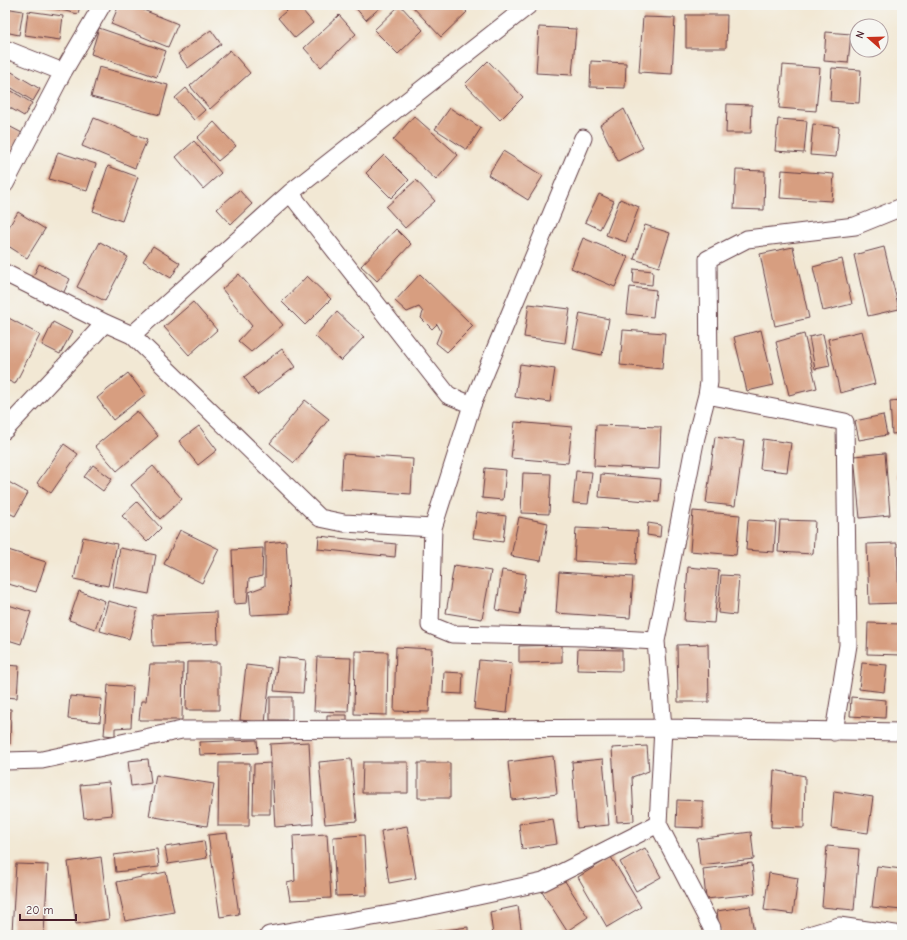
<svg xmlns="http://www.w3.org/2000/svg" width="907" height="940" font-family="'Comic Neue',sans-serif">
	<rect width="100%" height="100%" fill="#f6f6f2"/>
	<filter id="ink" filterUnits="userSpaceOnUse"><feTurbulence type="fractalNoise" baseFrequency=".025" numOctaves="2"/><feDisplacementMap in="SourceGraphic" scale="8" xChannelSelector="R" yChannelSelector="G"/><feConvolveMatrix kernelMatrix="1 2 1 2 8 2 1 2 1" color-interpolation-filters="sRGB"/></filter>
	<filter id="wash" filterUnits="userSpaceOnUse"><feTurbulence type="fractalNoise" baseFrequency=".012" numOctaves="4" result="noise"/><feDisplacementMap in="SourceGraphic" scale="16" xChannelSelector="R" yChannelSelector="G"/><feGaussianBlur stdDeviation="0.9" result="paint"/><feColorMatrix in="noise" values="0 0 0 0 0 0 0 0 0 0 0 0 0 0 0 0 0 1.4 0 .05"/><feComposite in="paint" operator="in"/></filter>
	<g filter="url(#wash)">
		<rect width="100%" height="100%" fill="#f2e8d4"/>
		<g id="blocks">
			<!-- building -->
			<path fill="#d79e80" d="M39,5H80L78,14Z
				M119,5H131L178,24L168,47L111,24Z
				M293,5H298L313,23L295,38L278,18Z
				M353,5H383L366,20Z
				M400,5L423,30L398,54L374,30Z
				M411,5H460L467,12L441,37Z
				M5,8L23,11L19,35L5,32Z
				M28,11L63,16L60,40L25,35Z
				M339,15L356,34L321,67L304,48Z
				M686,15H727L726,48H686Z
				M643,17L675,18L672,74L639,72Z
				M539,27L576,29L572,75L536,73Z
				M99,28L166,51L157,77L91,54Z
				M211,30L221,44L188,68L178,54Z
				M826,32L851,34L848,63L824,61Z
				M230,50L250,73L210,109L190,86Z
				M488,61L523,97L500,120L465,84Z
				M591,61L626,63L625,88L590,87Z
				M783,65L820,68L816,111L779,108Z
				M99,67L168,85L160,115L91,97Z
				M5,68L40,89L33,101L5,84Z
				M832,68L861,70L859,103L830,101Z
				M5,87L32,103L24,116L5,105Z
				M186,88L205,110L194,120L175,98Z
				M727,104L752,105L751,133H726Z
				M450,108L481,128L467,150L435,129Z
				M624,109L643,148L618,161L600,125Z
				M414,116L458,155L436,180L393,140Z
				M94,118L147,140L135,168L82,146Z
				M778,119L807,121L804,153L775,151Z
				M214,122L236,146L218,161L197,138Z
				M5,124L22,133L7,161L5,160Z
				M813,124L839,127L836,157L810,155Z
				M194,141L221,173L203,189L176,157Z
				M503,151L543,176L528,200L488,175Z
				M58,152L96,164L87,191L49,179Z
				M384,155L409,180L391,198L366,173Z
				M108,166L138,177L122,221L93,211Z
				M736,170L765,171L764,210L734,209Z
				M782,170L834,174L832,201L780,198Z
				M416,180L435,201L405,228L386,207Z
				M239,190L252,204L231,224L217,209Z
				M599,194L614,201L600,229L585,222Z
				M620,199L639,207L626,242L606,235Z
				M18,212L45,229L27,258L5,244V233Z
				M645,225L670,233L659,267L634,259Z
				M396,229L411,244L377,281L361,266Z
				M583,238L628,257L615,287L571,268Z
				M100,242L128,257L105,301L77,287Z
				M153,246L180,263L171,278L143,261Z
				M793,247L809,318L775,326L760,254Z
				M884,247L899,309L868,316L854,255Z
				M842,259L852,304L823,311L813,267Z
				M39,264L70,279L63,294L32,279Z
				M634,269L653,271L652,285L633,283Z
				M239,274L283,325L251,352L238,341L252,326L222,289Z
				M420,274L473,326L447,352L436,343L441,331L437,324L432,329L421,318L423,312L419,307L407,312L395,301Z
				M307,276L331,299L305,325L282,302Z
				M630,287L656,290L653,317L627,314Z
				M193,302L217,330L189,355L164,327Z
				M529,304L570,309L565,343L524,337Z
				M337,312L364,337L341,361L315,336Z
				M580,313L609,319L602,355L573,349Z
				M5,316L40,335L15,384L5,379Z
				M53,322L72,332L60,354L42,345Z
				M623,330L665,333L662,369L620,365Z
				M761,330L774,385L747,391L734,337Z
				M862,331L875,384L840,393L828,339Z
				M804,334L817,388L789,395L776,342Z
				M823,334L830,366L815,369L809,337Z
				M282,349L295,367L257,395L244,377Z
				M520,364L555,369L550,402L515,397Z
				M128,373L145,395L113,420L97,398Z
				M305,400L329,419L294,463L270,443Z
				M902,400V433L892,434L890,401Z
				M137,411L158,436L117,471L95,446Z
				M883,415L887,435L859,440L855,421Z
				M515,422L572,427L568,463L511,458Z
				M596,425L661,427L659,469L594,466Z
				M199,426L217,450L198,465L179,441Z
				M715,437L744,441L735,506L706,503Z
				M763,439L791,443L787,472L760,469Z
				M64,444L78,454L51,493L37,483Z
				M885,453L890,515L860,518L854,456Z
				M898,453H902V478H898Z
				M343,454L413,459L411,494L341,489Z
				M93,465L112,479L103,491L84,477Z
				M153,466L182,499L160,519L131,485Z
				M485,468L506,470L503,500L482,498Z
				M576,471L592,472L588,504L573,503Z
				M523,473L551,474L549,514L521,513Z
				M601,474L661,479L659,502L599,497Z
				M5,480L28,493L15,516L5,511Z
				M137,502L161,528L147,542L122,516Z
				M693,511L740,515L736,555L690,551Z
				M477,512L506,516L503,542L473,538Z
				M519,517L548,523L541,561L511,556Z
				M748,520L776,522L774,552L746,550Z
				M780,520L815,521L813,554L778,552Z
				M648,523L661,525L660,537L647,535Z
				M576,528L638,531L636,564L574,561Z
				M180,530L219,549L202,583L164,564Z
				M319,536L396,544L395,557L318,549Z
				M83,537L117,544L108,586L74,579Z
				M286,541L290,613L251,615L249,592L265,586V543Z
				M897,543L899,603L869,604L867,544Z
				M120,548L156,555L149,594L113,587Z
				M263,548L262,576L249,579L247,603L234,604L232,550Z
				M5,549L46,562L36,592L5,583Z
				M454,565L491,571L482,619L446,613Z
				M688,567L719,570L714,623L684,621Z
				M502,570L526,574L520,614L496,610Z
				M559,572L633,577L630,618L556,613Z
				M721,575L739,576L736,615L718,613Z
				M79,591L105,601L95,629L69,620Z
				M108,601L138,609L129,639L100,631Z
				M5,604L31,612L21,644L5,639Z
				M217,612L218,643L153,646L152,615Z
				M868,623L902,624V655L867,654Z
				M708,644L709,702H678L677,645Z
				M562,645V662L519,663V646Z
				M396,647L432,649L429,712L394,711Z
				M578,649L622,650V671L577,670Z
				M355,651L388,652L387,715L354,714Z
				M278,657L306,660L303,693L274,691Z
				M317,657L351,658L348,712L314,711Z
				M479,660L512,663L507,713L474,709Z
				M187,662H219V710H186Z
				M862,663L887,665L884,692L859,689Z
				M150,664H183L182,720H139L141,701H146Z
				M5,665L19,666L17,698L5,697Z
				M246,665L271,668L265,723L240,720Z
				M444,672L463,673L462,694L443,693Z
				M108,685L133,687L131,727L115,728V736L104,735Z
				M70,696L102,699L100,722L68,719Z
				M270,697H292V720H270Z
				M851,697L886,700L885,718L850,716Z
				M5,709H11L10,744L5,743Z
				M327,715H347V725H327Z
				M257,740L258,753L200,755L199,742Z
				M309,742L313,824L275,827L270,744Z
				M647,746L649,771L632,777L634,821L617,822L612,748Z
				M553,756L557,794L512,800L508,762Z
				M148,759L151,783L131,786L128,761Z
				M351,759L357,821L325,824L319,762Z
				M603,759L609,825L577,828L572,762Z
				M363,762H408V793H362Z
				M219,763H250L249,826H218Z
				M270,763V814H253L254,764Z
				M418,763H450V798H418Z
				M774,770L805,776L804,828L771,827Z
				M156,775L214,784L207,826L149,816Z
				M109,782L112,815L84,818L80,785Z
				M834,791L873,797L868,833L831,828Z
				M677,800L703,801V828L676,827Z
				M553,819L557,844L522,849L519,824Z
				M407,826L416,878L389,883L381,831Z
				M751,832L754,859L700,865L697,839Z
				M227,833L239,914L220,917L208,835Z
				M327,834L331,898L290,900L287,883L295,881L293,836Z
				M364,835L367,895L336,896L333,837Z
				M204,841L207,858L168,864L165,847Z
				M827,846L859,849L854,910L822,907Z
				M645,848L661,877L636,891L620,862Z
				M157,849L159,867L116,872L114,855Z
				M101,857L109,919L76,924L68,862Z
				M611,857L641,907L607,927L578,877Z
				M752,863L755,894L706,899L703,869Z
				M16,864L48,865L44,933L12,932Z
				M877,866L902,869V910L872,907Z
				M166,872L174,912L125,921L117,882Z
				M769,873L798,878L793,914L764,910Z
				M563,878L588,917L567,931L542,892Z
				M518,906L522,935H493L490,912Z
				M750,906L754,934L746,935H720L717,911Z
				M468,927V935H431L430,932Z"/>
		</g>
	</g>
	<g filter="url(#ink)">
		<use href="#blocks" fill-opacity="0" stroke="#633d44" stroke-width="1"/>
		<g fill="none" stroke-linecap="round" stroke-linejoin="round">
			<!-- minor casing -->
			<g stroke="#633d44" stroke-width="19">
				<path id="minor" d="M5,49L63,72
					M583,138L472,405L433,528L430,625L452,634L584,637L656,641
					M5,184L63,72L102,5
					M290,193L448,395L472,405
					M5,273L105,323L132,335L320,518L344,523L433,528
					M132,335L290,193L529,5
					M707,395L845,422L848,645L834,732
					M5,430L105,323
					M5,761L42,760L182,730L663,728L902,732
					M269,935L413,910L543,882L658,824
					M712,935V928L658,824L663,728L656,641L696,437L707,395L709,382L708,259L747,239L855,226L902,207
					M809,935L839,926L902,935"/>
			</g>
			<!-- minor -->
			<use href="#minor" stroke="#fff" stroke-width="17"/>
		</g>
	</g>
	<!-- margin -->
	<rect width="907" height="940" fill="none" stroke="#f6f6f2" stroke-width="20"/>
	<!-- north arrow -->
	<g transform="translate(869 38) rotate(290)"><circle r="19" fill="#f6f6f2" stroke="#b1a0a2"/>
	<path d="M0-3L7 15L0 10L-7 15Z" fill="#c8321e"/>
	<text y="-6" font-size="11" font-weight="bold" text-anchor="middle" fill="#4a1f2b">N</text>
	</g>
	<!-- scale -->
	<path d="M20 914v6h56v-6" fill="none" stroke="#4a1f2b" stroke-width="2"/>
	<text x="26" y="914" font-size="12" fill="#4a1f2b" stroke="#f6f6f2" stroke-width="3" paint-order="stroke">20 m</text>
</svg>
